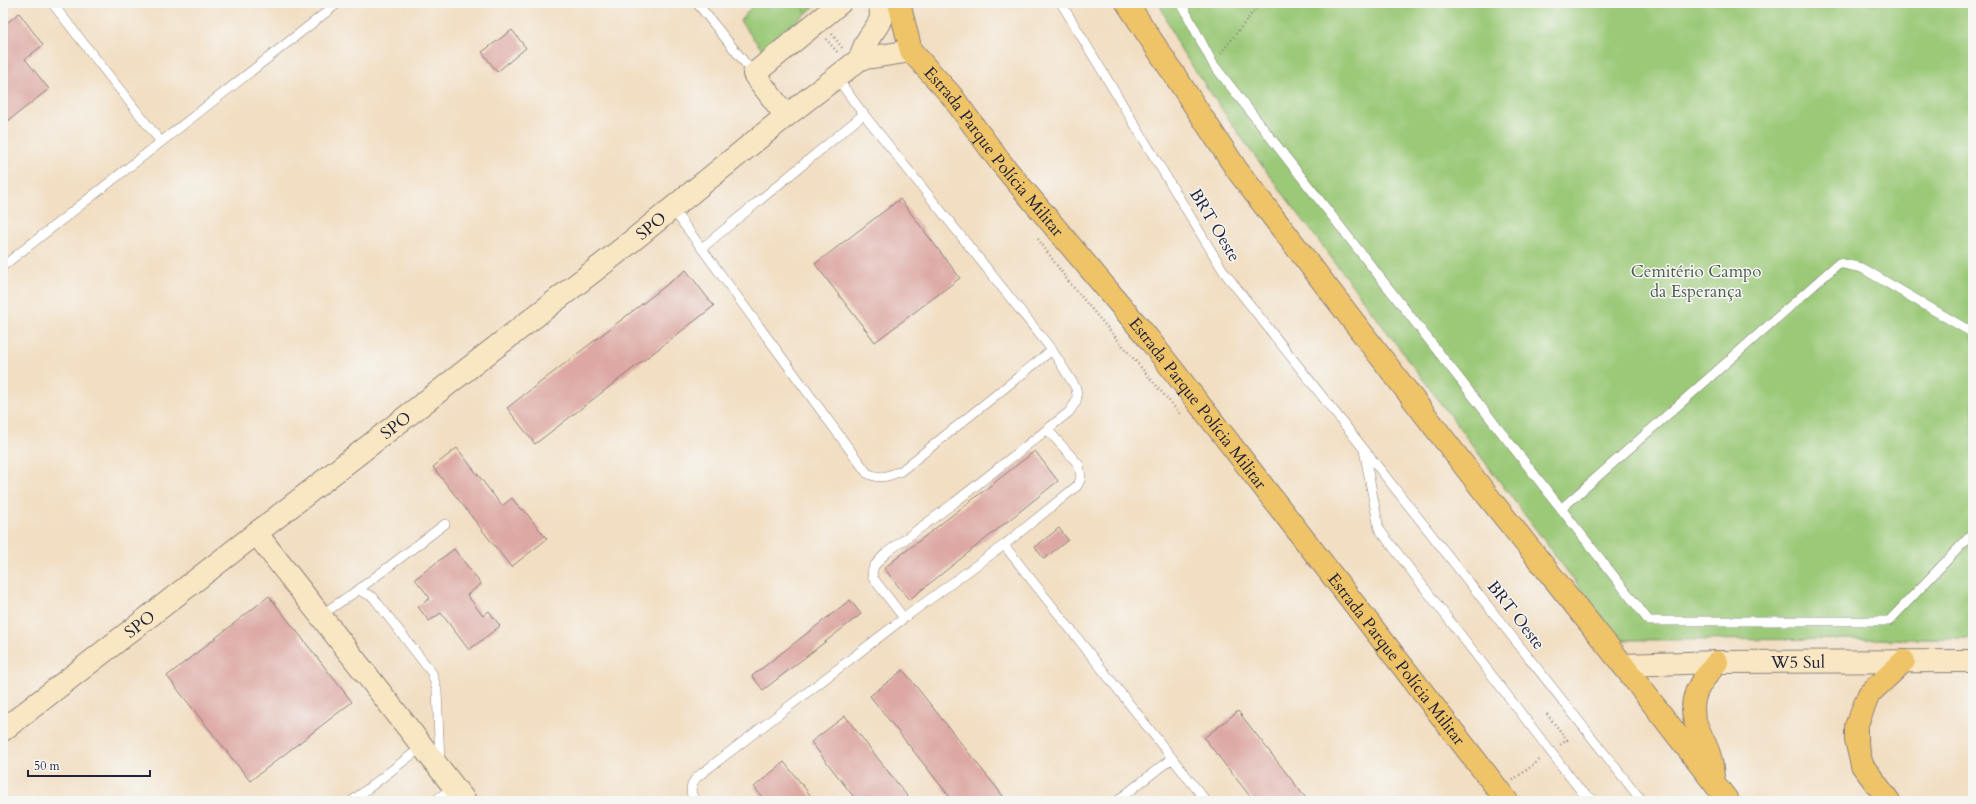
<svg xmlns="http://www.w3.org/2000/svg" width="1976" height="804" font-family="Cardo,serif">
	<rect width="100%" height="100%" fill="#f6f6f2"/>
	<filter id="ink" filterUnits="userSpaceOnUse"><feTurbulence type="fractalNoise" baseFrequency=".025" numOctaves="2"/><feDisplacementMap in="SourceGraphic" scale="8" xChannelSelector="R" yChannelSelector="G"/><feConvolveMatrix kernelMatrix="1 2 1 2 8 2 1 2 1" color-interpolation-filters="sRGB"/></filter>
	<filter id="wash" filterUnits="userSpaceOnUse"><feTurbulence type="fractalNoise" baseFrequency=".012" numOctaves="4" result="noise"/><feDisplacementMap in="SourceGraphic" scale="16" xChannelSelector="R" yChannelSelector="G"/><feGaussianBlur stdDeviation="0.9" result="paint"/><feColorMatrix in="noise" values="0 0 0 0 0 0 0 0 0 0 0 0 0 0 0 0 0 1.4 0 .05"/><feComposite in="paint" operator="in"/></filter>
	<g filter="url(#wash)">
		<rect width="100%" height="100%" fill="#f2dec2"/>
		<!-- green -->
		<path fill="#9bc978" stroke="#5e765a" d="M755,3H818L763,51L740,21Z
			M1159,3H1973V639L1619,640L1251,151L1181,50Z"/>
		<g id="blocks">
			<!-- building -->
			<path fill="#dda8a3" d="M19,13L43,45L25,59L49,89L3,125V26Z
				M512,30L526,48L497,72L482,52Z
				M900,199L960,278L875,342L815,264Z
				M686,270L714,306L535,444L507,408Z
				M457,448L502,506L512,498L521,510L523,509L547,539L511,567L433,467Z
				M1035,451L1058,481L909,600L884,568Z
				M1059,528L1068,540L1044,559L1035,547Z
				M454,549L481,584L467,595L483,616L489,611L500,626L469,650L441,613L429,621L418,607L430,598L415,579Z
				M269,596L352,702L250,781L167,676Z
				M850,600L861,614L763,690L752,676Z
				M903,670L1007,801H953L870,696Z
				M1238,711L1308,801H1254L1204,738Z
				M845,716L911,801H857L811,742Z
				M784,762L815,801H765L754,787Z"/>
		</g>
	</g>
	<g filter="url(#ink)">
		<use href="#blocks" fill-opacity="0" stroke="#8a807e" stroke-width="1"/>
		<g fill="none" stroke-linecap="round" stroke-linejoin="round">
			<!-- lane casing -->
			<g stroke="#8a807e" stroke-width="10">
				<path id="lane" d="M52,3L161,142
					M697,3L754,74
					M1061,3L1224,272L1642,801
					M1181,3L1213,64L1649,621H1889L1973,533
					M837,78L858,107L1052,350L1076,388L1077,396L1076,402L1069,412L954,503L886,553L874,566L872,573L873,578L904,618
					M672,208L867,473C880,480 888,476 901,471L1052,350
					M702,248L864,114
					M3,266L338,3
					M1364,450L1379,529L1581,791L1595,801
					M1561,509L1839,263L1862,268L1973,333
					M1004,545L1206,801
					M358,590L445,524
					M321,615L358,590L373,597L432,673L437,690L440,763
					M352,801L423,746
					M434,801L454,787
					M695,801C688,791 691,781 701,774L904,618L1004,545L1077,486L1081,478L1079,465L1048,430
					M1117,801L1172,758"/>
			</g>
			<!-- secondary casing -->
			<g stroke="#8a807e" stroke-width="24">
				<g id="secondary">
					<path d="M860,59C862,53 864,46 867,41C876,25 885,23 879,3"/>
					<path d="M786,116L754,74L840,3"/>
					<path d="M256,533L465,801"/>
					<path id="s1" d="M1623,665L1717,662L1973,661"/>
					<path id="s2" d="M3,730L622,249L786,116L860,59L911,51"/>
				</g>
			</g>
			<!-- primary casing -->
			<g stroke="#8a807e" stroke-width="24">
				<g id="primary">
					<path id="s3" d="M899,3L911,51L951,95L1001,163L1148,338L1507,801"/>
					<path d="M1127,3L1237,170L1486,494L1623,665L1728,801"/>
					<path d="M1713,776C1712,770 1712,763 1710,757C1704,735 1686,719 1696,693C1700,681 1710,672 1717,662"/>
					<path d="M1889,801L1862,765L1856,740V726L1869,694L1904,661"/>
				</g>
			</g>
			<!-- path -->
			<path stroke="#8a807e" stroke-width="2.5" stroke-dasharray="1 3" stroke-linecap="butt" d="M796,3L802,10
				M832,34L843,49
				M826,39L838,53
				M1221,53L1260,3
				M1038,239L1068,281L1181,415
				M1547,714L1567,740L1560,745
				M1513,780L1541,759"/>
			<!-- lane -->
			<use href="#lane" stroke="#fff" stroke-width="9"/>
			<!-- secondary -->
			<use href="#secondary" stroke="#f9e7c3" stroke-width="22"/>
			<!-- primary -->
			<use href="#primary" stroke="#efc469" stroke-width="22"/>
		</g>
	</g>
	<g text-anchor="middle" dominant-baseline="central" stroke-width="3" stroke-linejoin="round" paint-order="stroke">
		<!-- street labels -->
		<g font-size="17" fill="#22223b" stroke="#f6f6f2">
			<text stroke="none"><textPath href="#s3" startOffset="180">Estrada Parque Polícia Militar</textPath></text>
			<text stroke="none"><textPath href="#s2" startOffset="821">SPO</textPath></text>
			<text transform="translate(1215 225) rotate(59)">BRT Oeste</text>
			<text stroke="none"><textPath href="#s3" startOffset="504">Estrada Parque Polícia Militar</textPath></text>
			<text stroke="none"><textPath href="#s2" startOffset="497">SPO</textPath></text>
			<text transform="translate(1516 615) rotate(52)">BRT Oeste</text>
			<text stroke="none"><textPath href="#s2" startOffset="173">SPO</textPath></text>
			<text stroke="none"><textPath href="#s3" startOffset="828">Estrada Parque Polícia Militar</textPath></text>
			<text stroke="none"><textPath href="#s1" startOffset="175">W5 Sul</textPath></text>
		</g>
		<!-- park labels -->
		<g font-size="17" fill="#4c5c50" stroke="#f6f6f2">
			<text x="1696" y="271">Cemitério Campo<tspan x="1696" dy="20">da Esperança</tspan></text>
		</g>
	</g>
	<!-- margin -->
	<rect width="1976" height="804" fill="none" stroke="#f6f6f2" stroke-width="16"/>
	<!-- scale -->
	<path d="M28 770v6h122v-6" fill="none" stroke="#22223b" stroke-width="2"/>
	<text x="34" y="770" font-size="12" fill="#22223b" stroke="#f6f6f2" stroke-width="3" paint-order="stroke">50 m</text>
</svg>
